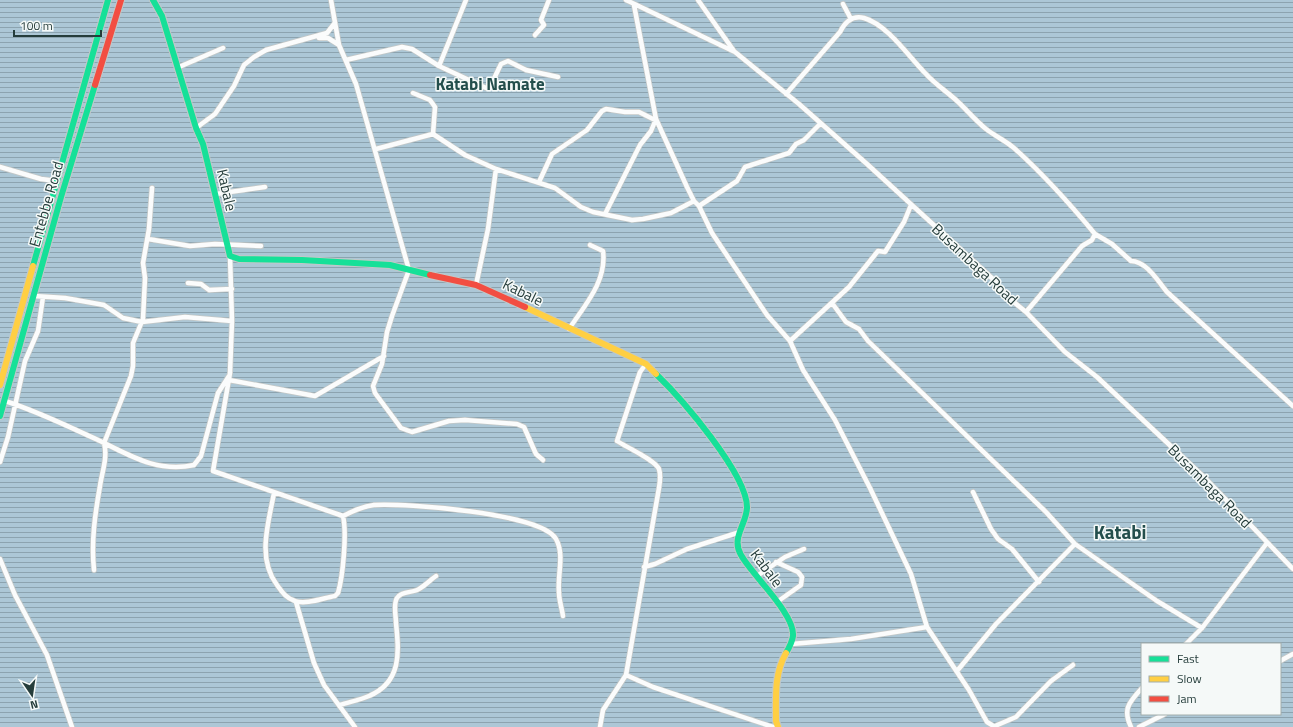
<svg xmlns="http://www.w3.org/2000/svg" width="1293" height="727" font-family="'Titillium Web',sans-serif">
	<defs>
		<pattern id="water-rules" width="6" height="5" patternUnits="userSpaceOnUse"><rect width="6" height="5" fill="#acc7d6"/><path d="M0 2.5h6" fill="none" stroke="#8ca3af"/></pattern>
	</defs>
	<rect width="100%" height="100%" fill="#e7ebea"/>
	<!-- water -->
	<path fill="url(#water-rules)" fill-rule="evenodd" d="M0,0H1293V727H0ZM1142,644H1280V714H1142Z"/>
	<g fill="none" stroke-linecap="round" stroke-linejoin="round">
		<!-- street casing -->
		<g stroke="#c4c8c7" stroke-width="6">
			<path id="street" d="M331,0L339,45L356,84L409,270L392,316L387,332L382,364L373,386L375,393L401,428L412,432L449,421L465,420L517,424L524,427L536,454L543,460
				M626,0L735,52L799,104L867,164L994,280L999,290L1026,312L1065,352L1097,377L1206,479L1293,569
				M698,0L734,51
				M843,4L851,19
				M634,5L656,119L687,187L694,201L699,206L712,233L728,257L767,315L790,341L803,370L835,420L870,488L911,574L927,627L969,690L987,722L995,727
				M535,35L544,25L541,20L549,0
				M319,38H328L339,45
				M346,60L402,47L412,49L439,66L486,88L490,87L501,64L508,61L526,70L558,77
				M439,66L466,0
				M179,67L223,48
				M413,93L430,100L435,107L433,134
				M786,94L840,32C845,22 852,15 864,18C888,25 909,57 926,74C935,84 946,91 956,100C966,109 975,120 986,129C995,136 1006,141 1014,148C1043,174 1070,204 1095,234
				M196,128L215,114L234,86L244,65L254,57L266,50L327,33L334,24
				M376,149L433,134L465,155L496,169L555,188L581,207L593,212L632,220L643,219L671,213L694,201
				M0,167L41,179L57,181
				M539,182L552,154L587,130L602,111L606,109L625,112H639L655,120
				M216,194L265,187
				M699,206L737,181L745,167L789,153L796,144L804,140L820,124
				M605,214L640,145L651,131L656,119
				M148,239L190,246L215,244L261,246
				M230,256L232,321L230,373L213,471L343,516C353,511 363,506 374,505C405,503 541,513 556,539C565,555 557,575 559,593C559,600 562,609 563,616
				M188,283L201,284L209,290L232,289
				M476,285L488,229L496,169
				M34,296L65,298L104,305L123,318L142,322L185,317L232,321
				M832,303L846,322L859,329L868,341L1046,512L1075,544L1157,601L1202,628
				M1026,312L1082,246L1092,240L1095,234L1112,244L1131,261C1146,261 1158,281 1167,292L1293,406
				M569,329C585,305 607,281 603,251L590,245
				M790,341L849,287L878,251L885,252L904,222L911,205
				M229,380L315,396L384,356
				M5,401C37,411 67,426 98,440C129,455 157,473 194,465L201,456L218,393L229,376
				M0,462L8,437L25,361L38,331L43,297
				M973,492L991,529L998,539L1012,549L1039,582
				M274,493C268,525 257,558 277,585C282,592 286,598 295,601C306,605 323,598 335,596L338,593C343,576 347,533 343,516
				M0,559L15,595L47,655L72,727
				M776,562L798,572L802,577L801,585L777,602
				M644,567L655,564L687,549L740,532
				M94,570C91,542 95,514 100,486C102,472 108,457 104,443L131,376L133,366V343L143,319L145,278L143,263L149,229L152,188
				M757,576L785,557L804,549
				M296,602L314,663L324,685L355,727
				M791,644L851,639L927,627
				M1186,644L1202,628L1267,543
				M1280,661L1293,654
				M957,671L996,624L1075,544
				M626,675L653,687L773,727
				M340,705C349,702 360,700 369,696C402,682 399,652 396,623C396,616 393,604 397,598C401,591 413,593 419,589C425,586 430,580 436,576
				M995,726L1016,717L1051,681L1073,665
				M600,727L603,710L626,675L659,488C660,482 661,475 659,469C655,460 626,447 617,441L640,372L646,364
				M1131,727C1122,708 1130,702 1142,688
				M1139,727L1165,714"/>
		</g>
		<!-- fast casing -->
		<g stroke="#c2c8c7" stroke-width="8">
			<path id="fast" d="M153,0L162,16L196,128L203,144L230,256L239,259L302,260L390,265L430,275
				M33,266L108,0
				M656,374C681,398 748,475 747,508C746,525 731,538 741,555C752,575 795,614 793,636C792,642 789,648 786,653
				M0,416L61,197L95,85"/>
		</g>
		<!-- slow casing -->
		<g stroke="#c2c8c7" stroke-width="8">
			<path id="slow" d="M525,307L646,364L656,374
				M0,385L33,266
				M778,727L776,721C776,697 774,674 786,653"/>
		</g>
		<!-- jam casing -->
		<g stroke="#c2c8c7" stroke-width="8">
			<path id="jam" d="M95,85L121,0
				M430,275L476,285L525,307"/>
		</g>
		<!-- street -->
		<use href="#street" stroke="#fbfcfc" stroke-width="4.5"/>
		<!-- fast -->
		<use href="#fast" stroke="#16e098" stroke-width="6"/>
		<!-- slow -->
		<use href="#slow" stroke="#ffcf43" stroke-width="6"/>
		<!-- jam -->
		<use href="#jam" stroke="#f24e42" stroke-width="6"/>
	</g>
	<g text-anchor="middle" dominant-baseline="central" stroke-width="3" stroke-linejoin="round" paint-order="stroke">
		<!-- street labels -->
		<g font-size="15" fill="#253d3b" stroke="#f5f9f8">
			<text transform="translate(227 190) rotate(77)">Kabale</text>
			<text transform="translate(46 204) rotate(-74)">Entebbe Road</text>
			<text transform="translate(975 264) rotate(43)">Busambaga Road</text>
			<text transform="translate(523 292) rotate(26)">Kabale</text>
			<text transform="translate(1210 486) rotate(45)">Busambaga Road</text>
			<text transform="translate(767 568) rotate(53)">Kabale</text>
		</g>
		<!-- quarter labels -->
		<g font-size="17" font-weight="bold" fill="#234e4c" stroke="#f5f9f8">
			<text x="490" y="84">Katabi Namate</text>
		</g>
		<!-- district labels -->
		<g font-size="19" font-weight="bold" fill="#234e4c" stroke="#f5f9f8">
			<text x="1120" y="531">Katabi</text>
		</g>
	</g>
	<!-- legend -->
	<rect x="1141" y="643" width="140" height="72" fill="#f5f9f8" stroke="#a2aeac"/>
	<rect x="1149" y="656" width="20" height="6" fill="#16e098" stroke="#a2aeac"/>
	<text x="1177" y="663" font-size="12" fill="#253d3b">Fast</text>
	<rect x="1149" y="676" width="20" height="6" fill="#ffcf43" stroke="#a2aeac"/>
	<text x="1177" y="683" font-size="12" fill="#253d3b">Slow</text>
	<rect x="1149" y="696" width="20" height="6" fill="#f24e42" stroke="#a2aeac"/>
	<text x="1177" y="703" font-size="12" fill="#253d3b">Jam</text>
	<!-- north arrow -->
	<g transform="translate(32 695) rotate(167)" stroke="#f5f9f8" stroke-width="3" paint-order="stroke">
	<path d="M0-3L7 15L0 10L-7 15Z" fill="#253d3b"/>
	<text y="-6" font-size="11" font-weight="bold" text-anchor="middle" fill="#253d3b">N</text>
	</g>
	<!-- scale -->
	<path d="M14 30v6h87v-6" fill="none" stroke="#253d3b" stroke-width="2"/>
	<text x="20" y="30" font-size="12" fill="#253d3b" stroke="#f5f9f8" stroke-width="3" paint-order="stroke">100 m</text>
</svg>
